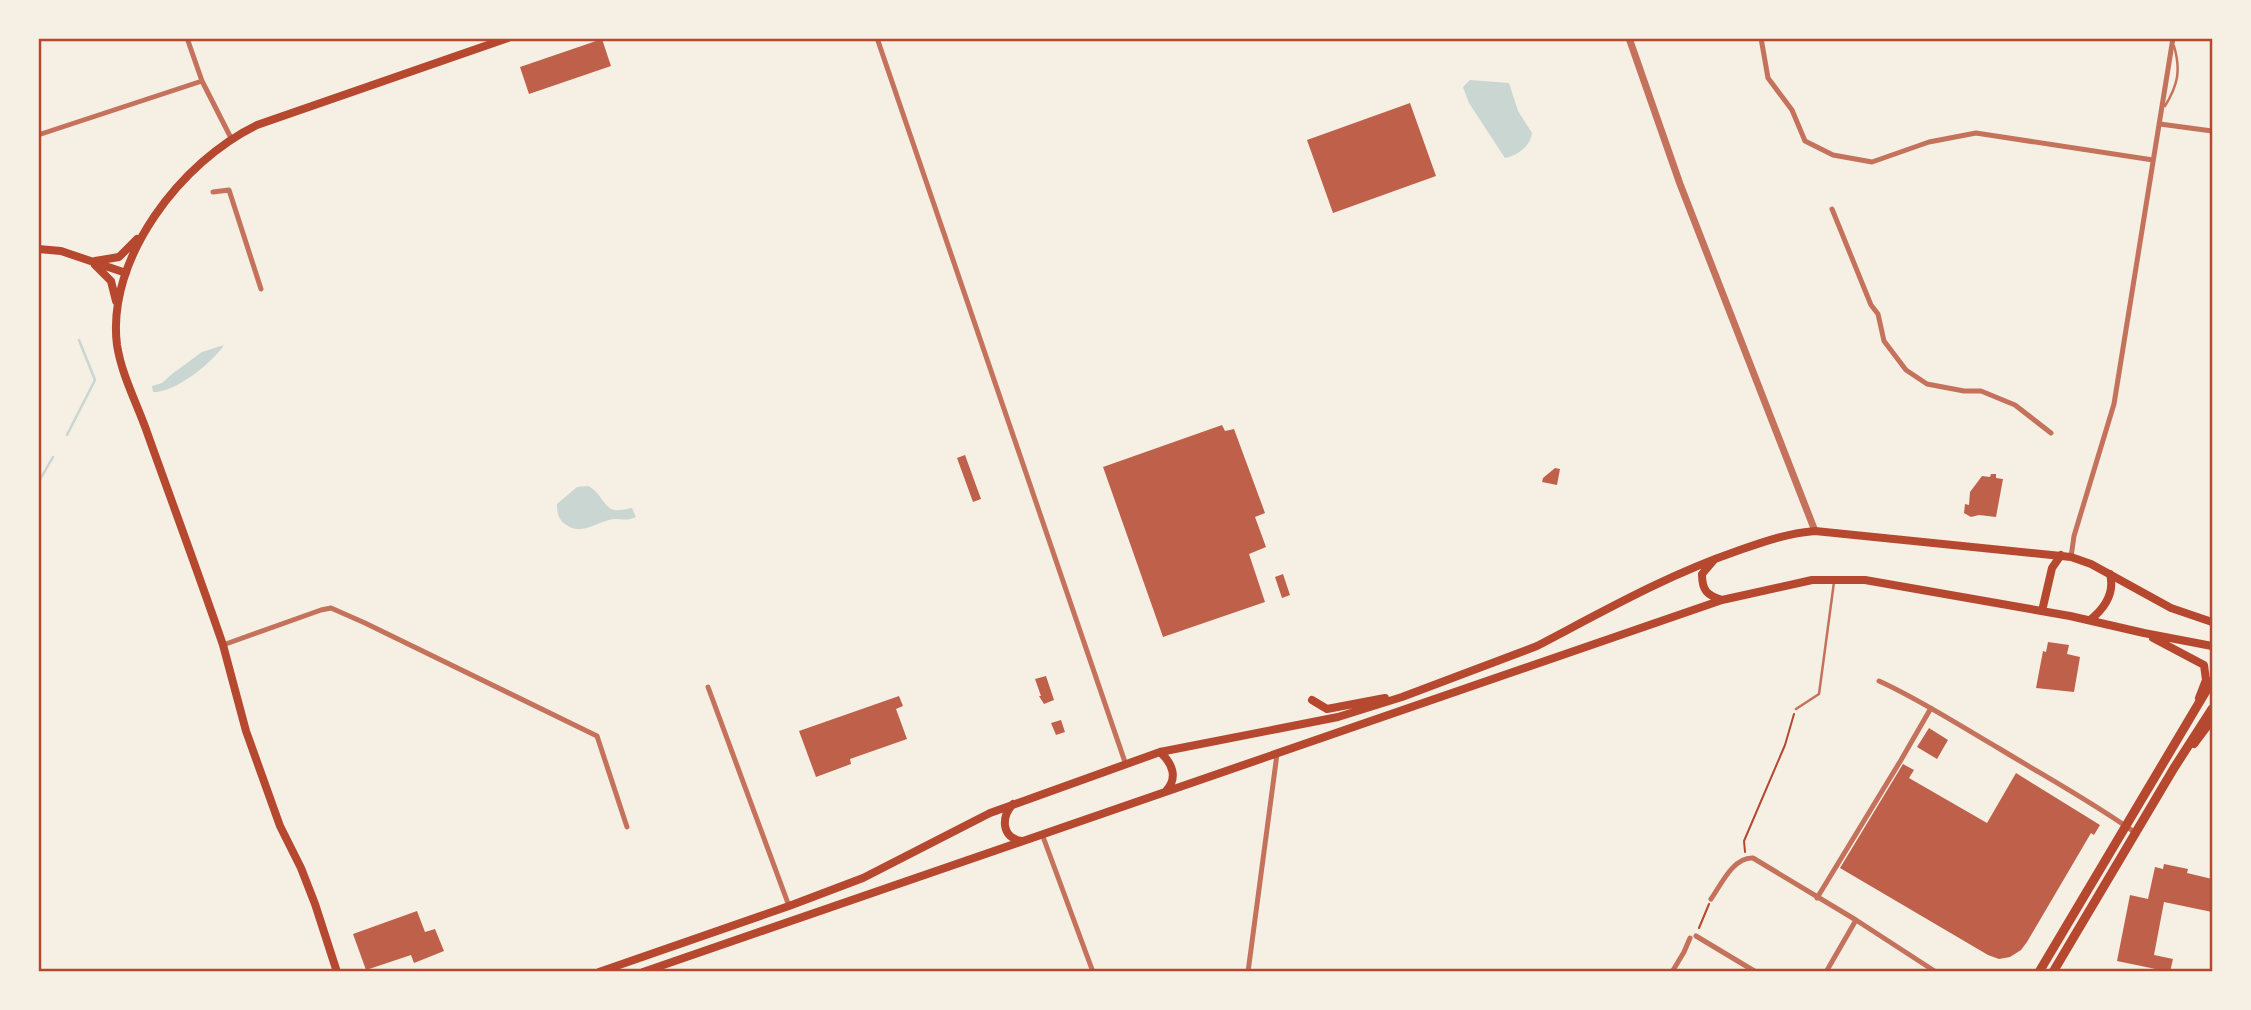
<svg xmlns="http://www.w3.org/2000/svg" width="2251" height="1010" font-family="'Golos Text',sans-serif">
	<rect width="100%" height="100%" fill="#f6efe4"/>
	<!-- water -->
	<path fill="#c9d6d2" d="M1470,80L1509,83L1518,111L1532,133C1530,147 1518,155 1505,158L1469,103L1463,87Z
		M224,345C212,363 175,393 153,392L152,386L162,383L172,374L202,352Z
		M588,486C600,491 604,508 614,510C619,511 627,509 632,508L636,517C628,521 622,519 614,519C597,521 581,537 565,524C558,519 557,512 557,504L577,487Z"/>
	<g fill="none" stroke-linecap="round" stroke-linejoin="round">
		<!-- stream -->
		<path stroke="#c9d6d2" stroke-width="2.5" d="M67,435L95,380L79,340
			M38,483L53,457"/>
	</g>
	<!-- building -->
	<path fill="#bf614a" d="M602,39L611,66L529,94L520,67Z
		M1410,103L1436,176L1333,213L1307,140Z
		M1222,425L1225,431L1234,429L1265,513L1255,517L1266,547L1249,554L1265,602L1163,637L1103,467Z
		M965,455L981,499L973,502L957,458Z
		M1555,468L1560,469L1557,485L1542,482L1543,478Z
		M1991,474H1996V478L2003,479L1996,517L1979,515L1971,517L1964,513L1965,504L1969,505L1970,492L1982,476L1990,477Z
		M1283,574L1290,595L1282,598L1275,577Z
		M2048,642L2069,645L2067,654L2080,657L2074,692L2036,688L2043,651L2046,652Z
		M1046,676L1054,700L1044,704L1039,696H1041L1035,679Z
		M899,696L903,706L896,709L907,739L850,759L851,764L816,777L799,731Z
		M1061,720L1065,732L1056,735L1051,723Z
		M1929,728L1948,740L1937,759L1917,747Z
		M1903,764L1914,770L1909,778L1987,823L2016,773L2100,825L2094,835L2091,833L2027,942L2021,950L2010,957L1999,959L1988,955L1840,868Z
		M2164,864L2188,869L2187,873L2212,879V912L2164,902L2154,955L2173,959L2170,972L2117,961L2130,895L2148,899L2155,867L2163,869Z
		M417,911L425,932L435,929L444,951L414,963L411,955L366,970L353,934Z"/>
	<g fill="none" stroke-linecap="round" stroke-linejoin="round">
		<!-- path -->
		<path stroke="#b5482f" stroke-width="2" d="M1745,852L1744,841L1785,745L1794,714
			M1699,928L1709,904"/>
		<!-- service -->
		<path stroke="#c5725c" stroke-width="2.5" d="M2165,106C2178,85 2181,70 2174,46
			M1796,709L1819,694L1834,582"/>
		<!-- minor -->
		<path stroke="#c5725c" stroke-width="5" d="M187,38L202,81L231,138
			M877,38L1126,765
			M1761,38L1768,78L1792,110L1805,141L1833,155L1872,162L1929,142L1976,133L2153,160
			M2160,124L2212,131
			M38,135L202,81
			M213,192L229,190L261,289
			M1832,209L1871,305L1878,314L1884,341L1906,370L1927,384L1964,391H1981L2015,405L2051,433
			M2071,557L2074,536L2114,404L2173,38
			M223,645L321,610L331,608L365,623L597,736L627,827
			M1879,681C1921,700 1960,726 2000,749C2046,777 2094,803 2137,834
			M708,687L789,906
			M1042,834L1093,972
			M1817,898L1901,760L1931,708
			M1711,899C1721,885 1733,857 1753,858L1856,920L1936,972
			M1696,936L1756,972
			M1248,972L1277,754
			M1672,972L1684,952L1690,938
			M1826,972L1856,920"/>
		<!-- tertiary -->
		<path stroke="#c5725c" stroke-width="7" d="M1629,38L1680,184L1815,531"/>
		<!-- secondary -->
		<path stroke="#b5482f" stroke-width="8" d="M38,249L61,251L126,273
			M95,261L119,257L137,239
			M95,265L111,281L116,301
			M1714,560L1702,574C1702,591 1707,595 1722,600
			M2042,611L2052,568L2061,555
			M2090,620C2105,608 2115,593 2110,574
			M2153,638L2204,665L2206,680L2199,698
			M1312,700L1327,709L1385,698
			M2194,744L2212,720
			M1160,752C1173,764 1178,778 1166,791
			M1013,804C1001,817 1001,838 1022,841
			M337,972L315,904L301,868L280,826L246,731L223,645C199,575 173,505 148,435C138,405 122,377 117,345C106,258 182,161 257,125L508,38
			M599,972L789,906L863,878L990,813L1160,752L1338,717L1402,697L1537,646C1602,612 1667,575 1737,551C1763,542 1788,533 1815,531L2071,557L2091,564L2171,608L2212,622
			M643,972L1722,600L1812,580H1865L2070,616L2144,633L2212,646"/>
		<!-- trunk -->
		<path stroke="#b5482f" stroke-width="9" d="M2039,972L2212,681
			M2053,972L2174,768L2212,709"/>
	</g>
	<!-- border -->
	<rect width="2251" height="1010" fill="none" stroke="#f6efe4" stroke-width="80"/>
	<rect x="40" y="40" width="2171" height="930" fill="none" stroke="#b5482f" stroke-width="2.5"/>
</svg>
